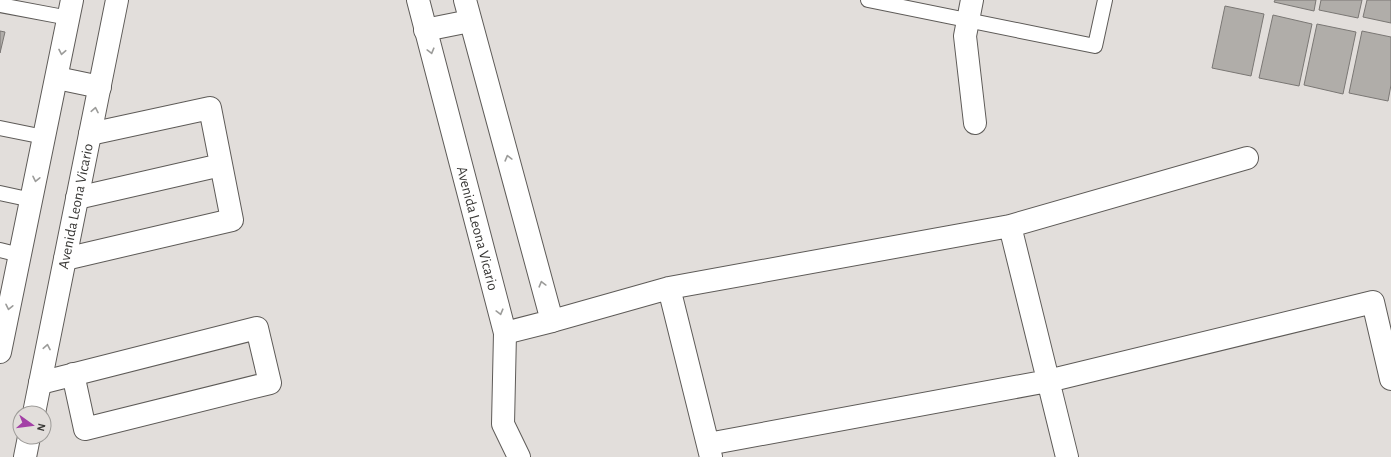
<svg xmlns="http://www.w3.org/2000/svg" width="1391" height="457" font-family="'Alegreya Sans',sans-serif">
	<rect width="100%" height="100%" fill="#e2dedb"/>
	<!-- building -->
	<path fill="#b0ada9" stroke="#7a7774" d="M1275,0H1316L1314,11L1274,2Z
		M1321,0H1362L1358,18L1319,10Z
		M1367,0H1391V23L1363,17Z
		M1225,6L1264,14L1251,76L1212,68Z
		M1273,15L1312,24L1299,86L1259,78Z
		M1317,24L1356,32L1343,94L1304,85Z
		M0,31L5,32L0,53Z
		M1362,31L1391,37V85L1388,101L1349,93Z"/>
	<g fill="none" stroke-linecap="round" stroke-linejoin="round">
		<!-- service casing -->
		<g stroke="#5e5b58" stroke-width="16">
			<path id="service" d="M868,0L1095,46L1105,0
				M0,5L69,18
				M0,128L44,137
				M0,193L32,200
				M0,250L20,255"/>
		</g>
		<!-- minor casing -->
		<g stroke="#5e5b58" stroke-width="24">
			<path id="minor" d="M972,0L965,36L975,123
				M77,198L221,165
				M1010,226L1067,457
				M65,259L232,220L210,108L90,134
				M669,288L711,457
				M552,321L669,288L1010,226L1247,158
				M40,383L257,328L270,383L85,429L73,374
				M708,444L1048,381L1373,302L1391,379"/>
		</g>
		<!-- secondary casing -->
		<g stroke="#5e5b58" stroke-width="24">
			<g id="secondary">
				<path d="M57,78L100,87"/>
				<path d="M0,352L72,0"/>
				<path id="s1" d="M34,413L117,0"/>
				<path d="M25,457L29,437"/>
			</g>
		</g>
		<!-- primary casing -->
		<g stroke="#5e5b58" stroke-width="24">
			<g id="primary">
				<path id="s2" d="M418,0L505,333L503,424L519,457"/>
				<path d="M465,0L552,321L505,333"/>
				<path d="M425,30L470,21"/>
			</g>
		</g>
		<!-- service -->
		<use href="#service" stroke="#fff" stroke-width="14"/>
		<!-- minor -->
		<use href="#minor" stroke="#fff" stroke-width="22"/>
		<!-- secondary -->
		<use href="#secondary" stroke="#fff" stroke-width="22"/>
		<!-- primary -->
		<use href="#primary" stroke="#fff" stroke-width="22"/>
	</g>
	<!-- one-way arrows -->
	<defs><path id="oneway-chevron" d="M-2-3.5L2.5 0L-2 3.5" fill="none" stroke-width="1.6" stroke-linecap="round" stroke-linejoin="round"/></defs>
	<g stroke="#9c9c9a">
		<use href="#oneway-chevron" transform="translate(431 51) rotate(75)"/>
		<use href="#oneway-chevron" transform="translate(62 52) rotate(101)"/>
		<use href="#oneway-chevron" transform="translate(95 110) rotate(-79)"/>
		<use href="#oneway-chevron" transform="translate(508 158) rotate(-105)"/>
		<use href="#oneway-chevron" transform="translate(36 179) rotate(102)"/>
		<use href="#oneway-chevron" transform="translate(542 284) rotate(-105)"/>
		<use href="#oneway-chevron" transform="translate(9 307) rotate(102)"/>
		<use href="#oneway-chevron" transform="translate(500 312) rotate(75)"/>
		<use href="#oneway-chevron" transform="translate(47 347) rotate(-79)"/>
	</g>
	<g text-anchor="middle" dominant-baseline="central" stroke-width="3.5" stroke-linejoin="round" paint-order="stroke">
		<!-- street labels -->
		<g font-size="15" fill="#393836" stroke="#e2dedb">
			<text stroke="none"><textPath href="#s1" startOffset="211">Avenida Leona Vicario</textPath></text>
			<text stroke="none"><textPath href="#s2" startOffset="236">Avenida Leona Vicario</textPath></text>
		</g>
	</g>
	<!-- north arrow -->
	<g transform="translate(32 425) rotate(104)"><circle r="19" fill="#e2dedb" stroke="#9e9c99"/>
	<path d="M0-3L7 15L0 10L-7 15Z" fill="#a340a6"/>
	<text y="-6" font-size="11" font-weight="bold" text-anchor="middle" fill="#393836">N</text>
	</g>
</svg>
